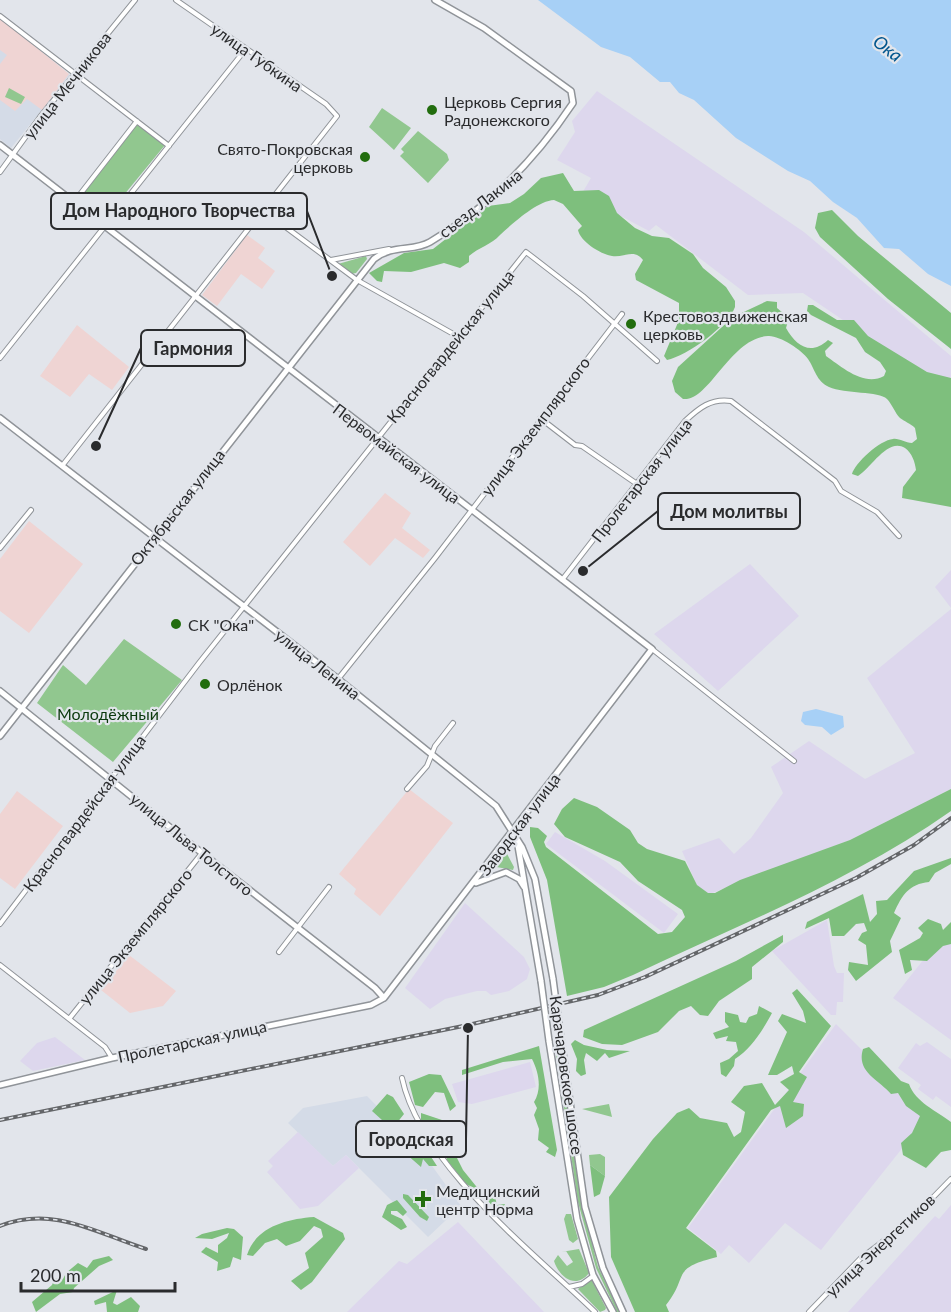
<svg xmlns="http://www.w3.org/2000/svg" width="951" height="1312" font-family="Lato,sans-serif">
	<rect width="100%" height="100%" fill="#e2e5eb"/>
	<!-- built -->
	<path fill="#d4dbe7" d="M0,22L70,75L11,148L0,139Z
		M367,1096L422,1152L461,1206L428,1237L346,1155L333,1166L288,1123L303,1108Z"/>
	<!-- industrial -->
	<path fill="#ddd7ed" d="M597,91L804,232L951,356V406L911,366L803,293L748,295L656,225L649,231L581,195L591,178L557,160L575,132L572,121Z
		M750,564L799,616L718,691L654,634Z
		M951,570V608L935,587Z
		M951,609V789L850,840L702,897L682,851L719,838L734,854L751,838L783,793L771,767L809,741L865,779L915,753L867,678Z
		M555,832L605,861L678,914L664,933L546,844Z
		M465,903L524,957L530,969L527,979L509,991L491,995L486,991H477L445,999L430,1009L405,988Z
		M827,920L834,966L837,973H844L843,1002H837L836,1015H831L772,951Z
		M951,925V1040L893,998Z
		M836,1024L928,1116L821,1250L785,1223L749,1263L729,1245L721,1254L688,1228Z
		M55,1037L85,1060L33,1071L20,1061L37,1043Z
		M927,1042L951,1059V1107L936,1096L933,1100L918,1089L921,1085L898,1068L916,1043L920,1046Z
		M530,1062L536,1087L472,1104L458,1102L452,1084Z
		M298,1132L333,1166L346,1155L359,1168L318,1206L300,1209L267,1172L273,1166L268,1161Z
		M951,1205V1312H848L935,1216L939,1219Z
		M458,1222L544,1312H347L399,1261L407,1264Z"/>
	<!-- education -->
	<path fill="#efd4d3" d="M0,18L69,74L42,110L27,99L15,111L0,100V64L7,55L0,50Z
		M247,235L265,248L258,258L275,271L262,289L241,274L217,306L202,295Z
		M77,325L129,367L112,390L89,374L70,397L40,376Z
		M385,493L411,513L402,528L430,550L423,558L395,538L370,566L343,542Z
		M29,521L83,564L29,633L0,611V559Z
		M409,789L453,823L380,916L354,894L356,889L339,874Z
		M17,791L63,826L15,889L0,878V814Z
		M129,955L176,991L163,1006L130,1013L101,990Z"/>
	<!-- green -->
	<path fill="#91c78f" d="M9,88L25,97L21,104L5,97Z
		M382,108L411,128L394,150L369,127Z
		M138,123L165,145L105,218L79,199Z
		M418,131L447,154L449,160L428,183L400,156L404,152L401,149Z
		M366,256L367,259L356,273L351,274L338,264Z
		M124,639L182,680L113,762L37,703L63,665L86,685Z
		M505,850L514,867L513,870L491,866Z
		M556,1054H559L581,1201L598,1267L620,1312H617L596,1268L578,1202Z
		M609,1104L612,1117L582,1109Z
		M600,1154L605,1157V1176L590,1165L589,1155Z
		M566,1214H571L578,1239L573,1243L569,1240L564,1219Z
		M579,1249L589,1273C576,1290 559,1277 554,1261L558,1255L567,1266L573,1262L566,1251L561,1252Z
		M591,1279L606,1308L605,1310L600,1312L578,1289Z"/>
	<!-- forest -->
	<path fill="#7ebf7d" d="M563,173L574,191L599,190L609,196L617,213L635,228L652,236L669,238L693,254L703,268L726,287L735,301V307C728,326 687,356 667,360L664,356L679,320V303L636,280L635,274L643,260C634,248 624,258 612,256C600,254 580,241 578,230L582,226L563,204L554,200C537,201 512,224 500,235C492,244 478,248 469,256V262L460,268L444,263L411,272L384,271L382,282L377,281L369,273L404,253L433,249L488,206L510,203L524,194L541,178Z
		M832,210L858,236L951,313V349L888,299L820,237L815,228L818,213Z
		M767,301L777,302V308L789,318L786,328C796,346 811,356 828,340L833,343L825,351L826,356C842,367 864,387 884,376L886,371L880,362L865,352L856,338L811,315L807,311L808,305H813L837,320H854L868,336L927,372L951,378V507L902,498L903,487L916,470C915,462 912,453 905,448C888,437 871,468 858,476L852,474C855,463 880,440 893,439C899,438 905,443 912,443L917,439L915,428C910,423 905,422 900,418C895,413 892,404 887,399C879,391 845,394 829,387C816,381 815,369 808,359C802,350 779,335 768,336C730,338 709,402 683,399L675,392L672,381L678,367L733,317Z
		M951,789V811C853,880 741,924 633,975L604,987L567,996L547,880L530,837V827L538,828L547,836L544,842L546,847L658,934L672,932L685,917L682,910L638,881L620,862L565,837L554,824L562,809L574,798L597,807L630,830L638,843L647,849L685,861L697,885L708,893H715L740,880L850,840Z
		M951,858V864L935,873L929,882C909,884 902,895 894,913L901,918L890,941L892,952L856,981L848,970L849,962L868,965L866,945L858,940L862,933L867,931L864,923L856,924L844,936H832L829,918L805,929L807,922L863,894L870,922L877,914L876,901L887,900L914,871Z
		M928,919L941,924L943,930L951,922V944L943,946L927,961L910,960L912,970L905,974L899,950L920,938L923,933L918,928Z
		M783,935V942L752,967V979L719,1001L708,1016L700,1015L691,1006L679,1011L658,1032L622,1045L602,1044L583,1037L584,1030L736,961Z
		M797,989L831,1026L799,1072L807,1077L793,1102L804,1104L803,1116L786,1128L780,1106L771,1110L686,1228L716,1251L717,1257C669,1269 690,1275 666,1305L669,1312H635L611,1257L609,1197L653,1139L677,1113L689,1108L700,1118L727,1123L734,1137L741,1132L745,1112L731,1102L744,1086L762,1083L775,1105L789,1090L780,1082L794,1074L792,1066L777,1075H768L787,1032L778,1021L782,1014L806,1023L803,1011L792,993Z
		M759,1006L772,1013C763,1030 751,1049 735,1059L734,1066L726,1077L721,1074L720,1063L729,1059L738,1051L736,1042L726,1041L728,1036L716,1039L713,1033L729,1027L725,1022V1012L738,1015L740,1022L746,1023L749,1017L757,1014Z
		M575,1040L584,1045L607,1050L630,1051L609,1058L605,1053L597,1061L586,1053L584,1060L586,1074L581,1076L576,1071L577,1059L571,1044Z
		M539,1046L557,1150L555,1157L546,1152L549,1148L538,1140L539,1129L534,1115L537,1108L534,1102C542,1089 539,1073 532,1059L503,1062L462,1075V1070Z
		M869,1047L901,1081L909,1084C915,1102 937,1111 951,1122V1150L941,1152L926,1168L903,1155L901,1143L912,1133L920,1116L906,1106L898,1093L891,1094C878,1079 856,1072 863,1049Z
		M429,1074L441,1075L456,1106L450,1111L444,1093L435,1092L423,1107L415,1105L409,1082Z
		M387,1094L393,1097L404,1114L392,1129L372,1111Z
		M421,1113L442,1120L437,1125L446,1133L447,1144L444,1150L421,1120Z
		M407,1120L437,1166H429L423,1159L421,1167L390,1140Z
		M454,1152L463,1170L480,1191L466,1184L446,1159Z
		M590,1165L605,1176L600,1194L594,1197Z
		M494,1193L497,1205L505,1204L500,1214L487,1200Z
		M403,1194L408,1195L429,1217L427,1221L420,1217L403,1198Z
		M397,1200L407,1212L403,1216L397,1211H391V1214L402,1219L407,1227L401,1230L382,1217L387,1205Z
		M314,1217L343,1233L345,1239L312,1282L301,1290L291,1281L309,1268L305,1253L323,1237L321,1229L314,1226L300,1241L286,1246L277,1239L265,1243L253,1256L247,1255C256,1227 286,1219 314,1217Z
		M227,1228L234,1229L243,1237L241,1260L233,1257L230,1267L217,1271L218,1262L201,1252L206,1247L218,1253V1245L227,1238L229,1233L212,1239L195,1238L202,1234Z
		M109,1256L113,1260L99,1266L74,1288L73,1292L60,1294L36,1312L32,1302L52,1285L55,1278L63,1279L66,1273L78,1263L87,1268L93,1260Z
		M117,1290L113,1303L117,1305L131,1297L140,1306L138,1312H107L106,1302L95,1305L94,1301Z"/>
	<!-- water -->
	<path fill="#a7d0f6" d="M538,0H951V286L928,274L899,249L884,248L857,218L833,202L810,181L788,171L736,138L694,100L679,93L670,82H660L630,57L601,47Z
		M816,709L843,716L844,727L831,735L822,727L805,725L801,721L803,712Z"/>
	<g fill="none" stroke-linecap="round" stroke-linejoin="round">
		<!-- minor casing -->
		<g stroke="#909499" stroke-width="6">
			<path id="minor" d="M0,16L169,146
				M0,172L40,117L135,0
				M74,202L137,121
				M264,211L357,280L457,336
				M331,260L389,249
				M0,358L245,50
				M540,418L575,445L582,446L637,484
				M62,466L337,116L326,104L176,0
				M0,548L31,510
				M562,580L685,421C699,408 711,398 731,401L835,481L841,491L877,512L899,536
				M652,649L794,761
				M338,679L435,558L622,314
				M407,789L427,766L435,746L453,723
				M0,924L199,663L526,252L583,296L657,361
				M279,952L329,887
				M0,965L105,1047L112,1058
				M69,1019L202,853
				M402,1078C420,1164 533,1252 595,1312
				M569,1287L582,1284L593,1276
				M809,1312L860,1259L910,1221L951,1179"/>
		</g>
		<!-- tertiary casing -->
		<g stroke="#909499" stroke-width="8">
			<path id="tertiary" d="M0,145L652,649L384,998L371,1005L112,1058L0,1085
				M0,418L338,679L496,806L522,847L535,879L553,979
				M0,691L202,853L375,988L384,998
				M0,736L374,259C393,244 413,252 430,242C490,207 535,160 573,103L571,91L484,28L435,0
				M517,840L541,981
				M476,883L506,872L519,879L524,887
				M561,1039L585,1207L603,1268L623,1312
				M549,1041L577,1219L593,1275L613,1312"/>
		</g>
		<!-- minor -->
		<use href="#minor" stroke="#fff" stroke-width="4"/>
		<!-- tertiary -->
		<use href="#tertiary" stroke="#fff" stroke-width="5"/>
		<!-- rail casing -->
		<g stroke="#646669" stroke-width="4">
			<path id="rail" d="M0,1120L468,1025L598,995L645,977L856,878L914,845L951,818
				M0,1226C53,1205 96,1233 146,1249"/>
		</g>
		<!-- rail -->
		<use href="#rail" stroke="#e2e5eb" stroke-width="1.5" stroke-dasharray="4.5" stroke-linecap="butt"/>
		<!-- tertiary-bridge casing -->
		<g stroke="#909499" stroke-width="8" stroke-linecap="butt">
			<path id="tertiary-bridge" d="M553,979L561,1039
				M541,981L549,1041"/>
		</g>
		<!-- tertiary-bridge -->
		<use href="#tertiary-bridge" stroke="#fff" stroke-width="5"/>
	</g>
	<!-- markers -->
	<g fill="#226d0e" stroke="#e2e5eb" stroke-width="2">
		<circle cx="432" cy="110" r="6"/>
		<circle cx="365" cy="157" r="6"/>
		<circle cx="631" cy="324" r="6"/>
		<circle cx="176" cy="624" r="6"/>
		<circle cx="205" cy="684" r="6"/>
		<path d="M420 1190h6v6h6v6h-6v6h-6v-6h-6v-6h6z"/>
	</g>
	<g text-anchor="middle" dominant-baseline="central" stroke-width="4.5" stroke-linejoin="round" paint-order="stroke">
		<!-- street labels -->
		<g font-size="16" fill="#2a2b2d" stroke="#e2e5eb">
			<text transform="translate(257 57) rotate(35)">улица Губкина</text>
			<text transform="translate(67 85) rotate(-52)">улица Мечникова</text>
			<text transform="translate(480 203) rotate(-38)">съезд Лакина</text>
			<text transform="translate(450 346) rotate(-51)">Красногвардейская улица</text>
			<text transform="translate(535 426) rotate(-53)">улица Экземплярского</text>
			<text transform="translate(397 453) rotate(37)">Первомайская улица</text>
			<text transform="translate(641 480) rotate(-52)">Пролетарская улица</text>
			<text transform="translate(177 507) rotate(-52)">Октябрьская улица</text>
			<text transform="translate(318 664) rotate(38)">улица Ленина</text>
			<text transform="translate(84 813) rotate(-53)">Красногвардейская улица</text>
			<text transform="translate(519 824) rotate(-53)">Заводская улица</text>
			<text transform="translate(192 844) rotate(39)">улица Льва Толстого</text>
			<text transform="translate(135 936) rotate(-51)">улица Экземплярского</text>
			<text transform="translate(192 1041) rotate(-12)">Пролетарская улица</text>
			<text transform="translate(567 1075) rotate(82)">Карачаровское шоссе</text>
			<text transform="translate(880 1245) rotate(-43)">улица Энергетиков</text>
		</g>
		<!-- poi labels -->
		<g font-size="16" fill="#2a2b2d" stroke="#e2e5eb" text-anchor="start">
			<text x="444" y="101">Церковь Сергия<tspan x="444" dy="18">Радонежского</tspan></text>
			<text x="353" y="148" text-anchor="end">Свято-Покровская<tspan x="353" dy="18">церковь</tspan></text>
			<text x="643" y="315">Крестовоздвиженская<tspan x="643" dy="18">церковь</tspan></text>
			<text x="188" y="624">СК "Ока"</text>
			<text x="217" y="684">Орлёнок</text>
			<text x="436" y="1190">Медицинский<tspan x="436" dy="18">центр Норма</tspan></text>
		</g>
		<!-- park labels -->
		<g font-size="16" fill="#0b390d" stroke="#e2e5eb">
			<text x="108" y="713">Молодёжный</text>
		</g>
		<!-- water labels -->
		<g font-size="18" font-style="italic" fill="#00558d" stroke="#e2e5eb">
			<text transform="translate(888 48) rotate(37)">Ока</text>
		</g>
	</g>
	<!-- callouts -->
	<path fill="none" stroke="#2a2b2d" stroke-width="2" d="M332 276L307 211M96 446L141 348M583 571L658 511M468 1028L466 1139"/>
	<g fill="#2a2b2d" stroke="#e2e5eb" stroke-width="2">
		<circle cx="332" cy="276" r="6"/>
		<circle cx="96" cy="446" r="6"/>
		<circle cx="583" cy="571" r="6"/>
		<circle cx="468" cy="1028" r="6"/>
	</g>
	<g fill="#e2e5eb" stroke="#2a2b2d" stroke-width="2">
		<rect x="51" y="193" width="256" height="36" rx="6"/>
		<rect x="141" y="330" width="104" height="36" rx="6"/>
		<rect x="658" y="493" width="142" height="36" rx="6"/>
		<rect x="356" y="1121" width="110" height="36" rx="6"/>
	</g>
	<g font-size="18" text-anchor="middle" font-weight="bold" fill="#2a2b2d">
		<text x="179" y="217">Дом Народного Творчества</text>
		<text x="193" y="355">Гармония</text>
		<text x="729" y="518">Дом молитвы</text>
		<text x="411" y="1146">Городская</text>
	</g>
	<!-- scale -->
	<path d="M21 1282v9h154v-9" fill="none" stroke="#2a2b2d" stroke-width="3"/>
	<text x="30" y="1282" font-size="18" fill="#2a2b2d" stroke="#e2e5eb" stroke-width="4.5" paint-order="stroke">200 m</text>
</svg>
